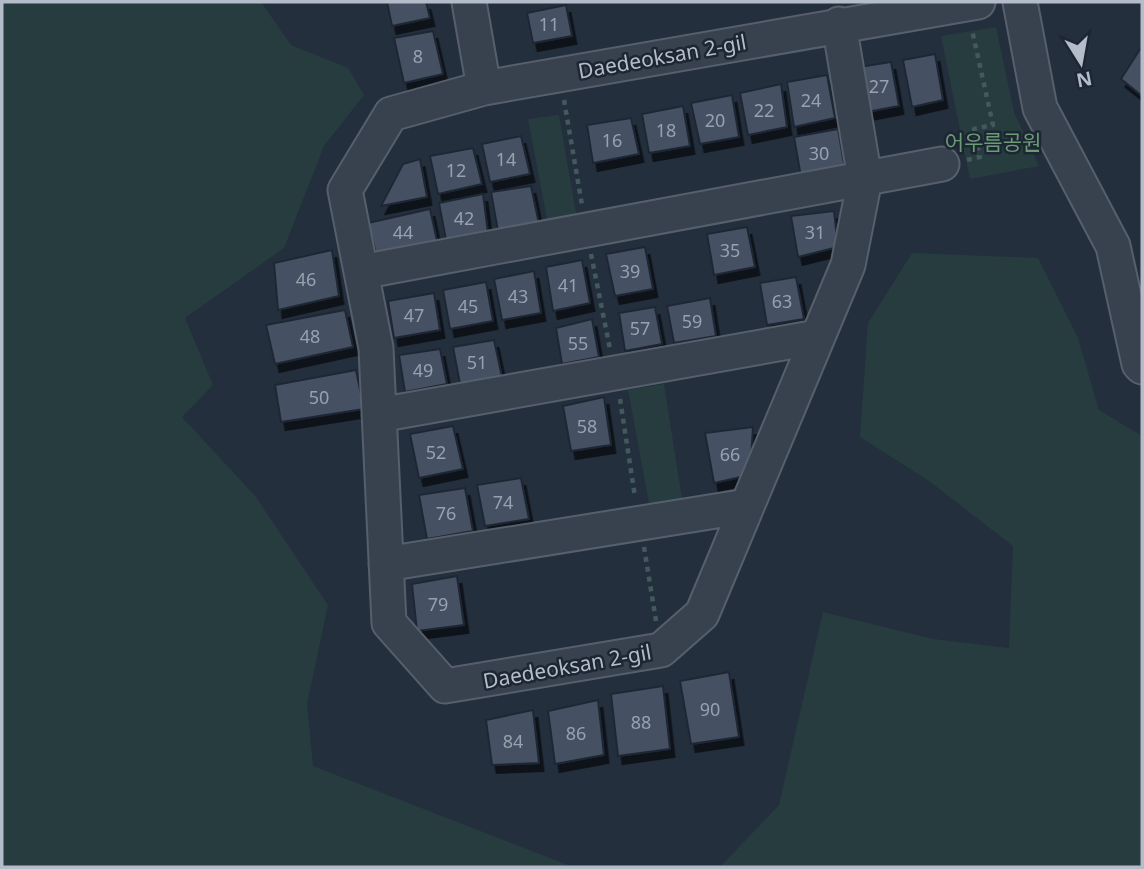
<svg xmlns="http://www.w3.org/2000/svg" width="1144" height="869" font-family="'Noto Sans','Noto Sans KR',sans-serif">
	<defs>
		<filter id="shadow"><feDropShadow dx="4.5" dy="8" stdDeviation="0" flood-color="#0009"/></filter>
	</defs>
	<rect width="100%" height="100%" fill="#242f3e"/>
	<!-- green -->
	<path fill="#263c3f" d="M2,2H261L291,45L348,68L364,95L324,146L284,248L185,318L213,385L182,417L256,497L328,605L307,704L313,766L573,867H2Z
		M996,27L1014,112L1039,166L970,179L941,36Z
		M559,115L577,219L548,224L528,119Z
		M912,253L1038,258L1078,338L1099,410L1142,436V867H720L779,805L823,612L933,639L1009,648L1013,546L929,481L860,437L868,323Z
		M664,384L682,499L649,503L628,390Z"/>
	<!-- building -->
	<path fill="#455162" stroke="#1f2835" stroke-width="2" filter="url(#shadow)" d="M387,2H426L430,18L392,26Z
		M566,5L572,36L533,43L527,13Z
		M433,31L443,74L404,83L394,38Z
		M1142,46V96L1121,79Z
		M935,54L943,100L912,107L903,60Z
		M891,62L899,106L867,112L859,67Z
		M827,75L835,118L794,127L787,82Z
		M781,84L787,127L748,135L740,93Z
		M732,95L739,137L700,144L691,103Z
		M683,106L690,146L649,153L642,114Z
		M631,118L639,154L593,163L587,125Z
		M838,129L845,169L801,177L794,137Z
		M521,136L530,174L490,182L482,144Z
		M473,148L482,184L438,194L430,156Z
		M420,159L427,197L381,206L403,164Z
		M531,186L539,224L498,231L491,192Z
		M483,194L488,233L446,240L439,203Z
		M430,209L437,241L376,253L368,223Z
		M834,211L838,247L798,257L791,216Z
		M747,227L755,267L714,275L707,234Z
		M645,247L653,289L615,296L606,254Z
		M332,250L339,296L278,310L274,263Z
		M582,260L590,303L553,311L546,267Z
		M534,271L541,313L502,320L494,279Z
		M796,277L804,319L767,325L760,283Z
		M486,282L493,321L450,329L443,290Z
		M434,293L440,330L394,338L388,301Z
		M710,298L716,336L674,343L667,306Z
		M655,307L662,344L625,351L619,313Z
		M345,310L353,347L275,364L266,325Z
		M592,319L599,357L562,364L556,328Z
		M494,340L502,377L460,384L453,347Z
		M440,349L447,384L405,392L399,355Z
		M356,370L364,409L281,422L275,385Z
		M604,397L611,445L571,451L563,406Z
		M453,426L463,469L419,478L410,434Z
		M753,427L750,475L714,483L705,433Z
		M521,478L529,519L485,526L477,485Z
		M465,488L473,531L427,539L419,495Z
		M457,576L464,625L417,631L412,584Z
		M729,672L739,737L691,744L680,681Z
		M663,686L670,749L618,756L611,694Z
		M598,700L604,755L555,764L548,711Z
		M533,710L539,763L492,765L486,720Z"/>
	<g fill="none" stroke-linecap="round" stroke-linejoin="round">
		<!-- minor casing -->
		<g stroke="#565f6c" stroke-width="37">
			<path id="minor" d="M469,2L484,88
				M1020,2L1040,108L1113,246L1139,364L1142,367
				M839,24L865,179L848,265L702,614L661,650L445,686L389,623L376,348L345,190L391,114L484,88L978,2
				M361,272L942,164
				M379,415L817,337
				M386,564L747,506"/>
		</g>
		<!-- path -->
		<path stroke="#44595c" stroke-width="4.5" stroke-dasharray="5 5" stroke-linecap="butt" d="M564,100L582,205
			M967,160L980,157L974,129L993,125L972,30
			M591,254L610,349
			M620,399L635,497
			M644,547L656,621"/>
		<!-- minor -->
		<use href="#minor" stroke="#38414e" stroke-width="33"/>
	</g>
	<g text-anchor="middle" dominant-baseline="central" stroke-width="5" stroke-linejoin="round" paint-order="stroke">
		<!-- number labels -->
		<g font-size="18" fill="#98a1af">
			<text x="549" y="24">11</text>
			<text x="418" y="56">8</text>
			<text x="879" y="86">27</text>
			<text x="811" y="100">24</text>
			<text x="764" y="110">22</text>
			<text x="715" y="120">20</text>
			<text x="666" y="130">18</text>
			<text x="612" y="140">16</text>
			<text x="819" y="153">30</text>
			<text x="506" y="159">14</text>
			<text x="456" y="170">12</text>
			<text x="464" y="218">42</text>
			<text x="403" y="232">44</text>
			<text x="815" y="232">31</text>
			<text x="730" y="250">35</text>
			<text x="630" y="271">39</text>
			<text x="306" y="279">46</text>
			<text x="568" y="285">41</text>
			<text x="518" y="296">43</text>
			<text x="782" y="301">63</text>
			<text x="468" y="306">45</text>
			<text x="414" y="315">47</text>
			<text x="692" y="321">59</text>
			<text x="640" y="328">57</text>
			<text x="310" y="336">48</text>
			<text x="578" y="343">55</text>
			<text x="477" y="362">51</text>
			<text x="423" y="370">49</text>
			<text x="319" y="397">50</text>
			<text x="587" y="426">58</text>
			<text x="436" y="452">52</text>
			<text x="730" y="454">66</text>
			<text x="503" y="502">74</text>
			<text x="446" y="513">76</text>
			<text x="438" y="604">79</text>
			<text x="710" y="709">90</text>
			<text x="641" y="722">88</text>
			<text x="576" y="733">86</text>
			<text x="513" y="741">84</text>
		</g>
		<!-- street labels -->
		<g font-size="21" fill="#b4bcc9" stroke="#1d2633">
			<text transform="translate(662 56) rotate(-10)">Daedeoksan 2-gil</text>
			<text transform="translate(567 666) rotate(-10)">Daedeoksan 2-gil</text>
		</g>
		<!-- park labels -->
		<g font-size="21" fill="#6b9a76" stroke="#1d2633">
			<text x="993" y="142">어우름공원</text>
		</g>
	</g>
	<!-- border -->
	<rect width="1144" height="869" fill="none" stroke="#b4bcc9" stroke-width="7"/>
	<!-- north arrow -->
	<g transform="translate(1081 63) rotate(169)" stroke="#1d2633" stroke-width="5" paint-order="stroke">
	<path d="M0-5L12 26L0 18L-12 26Z" fill="#b4bcc9"/>
	<text y="-10" font-size="19" font-weight="bold" text-anchor="middle" fill="#b4bcc9">N</text>
	</g>
</svg>
